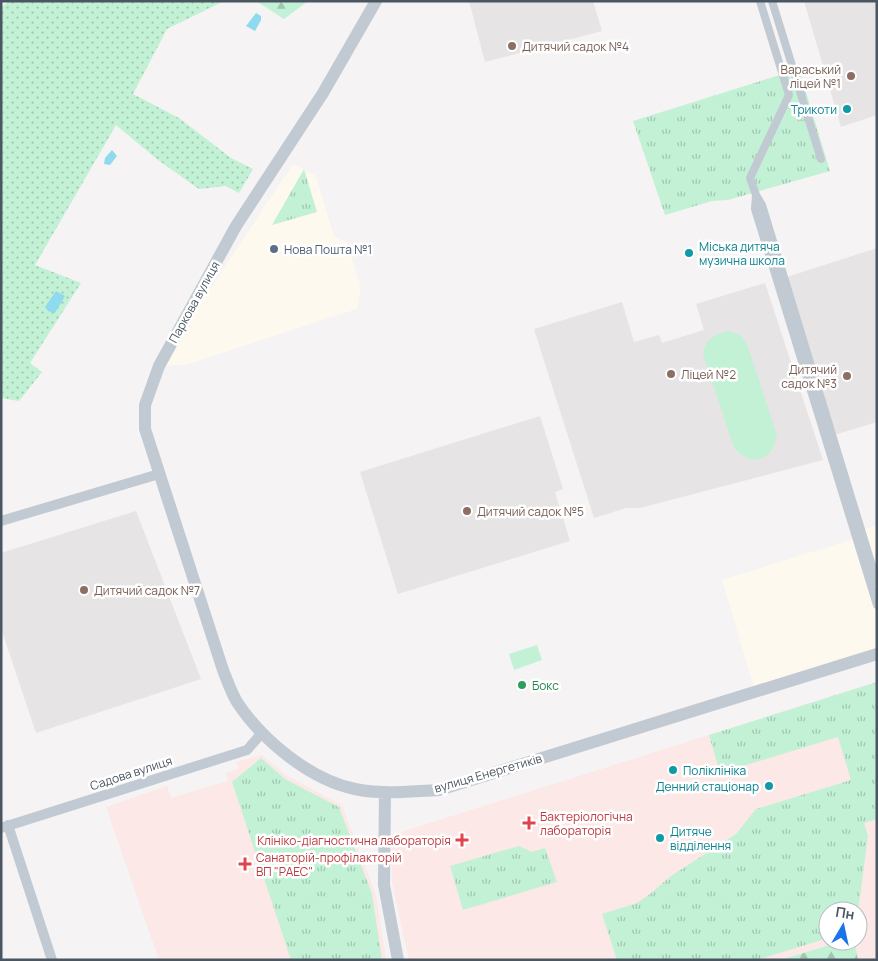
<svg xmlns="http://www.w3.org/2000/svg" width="878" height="961" font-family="Manrope,sans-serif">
	<defs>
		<pattern id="grass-dots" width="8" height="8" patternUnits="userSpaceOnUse" patternTransform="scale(1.25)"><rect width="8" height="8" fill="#c3f1d5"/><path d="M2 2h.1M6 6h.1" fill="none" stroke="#a0c6b0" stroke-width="1.8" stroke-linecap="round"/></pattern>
		<pattern id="forest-firs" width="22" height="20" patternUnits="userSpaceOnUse" patternTransform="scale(1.25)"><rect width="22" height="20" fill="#c3f1d5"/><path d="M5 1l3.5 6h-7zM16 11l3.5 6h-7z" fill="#a0c6b0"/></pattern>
		<pattern id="park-tufts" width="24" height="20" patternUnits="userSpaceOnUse" patternTransform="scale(1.25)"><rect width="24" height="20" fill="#c3f1d5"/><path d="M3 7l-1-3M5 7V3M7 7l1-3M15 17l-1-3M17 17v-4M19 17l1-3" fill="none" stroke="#a0c6b0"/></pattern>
	</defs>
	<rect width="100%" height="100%" fill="#f5f3f3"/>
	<!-- commercial -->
	<path fill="#fdf9ef" d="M293,164L316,176L334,236L347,242L361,288L357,309L185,365L159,366Z
		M877,526V654L755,691L722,580L866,535L864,529Z"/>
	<!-- education -->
	<path fill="#e6e4e5" d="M469,1H593L602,31L485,62Z
		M804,1H877V115L841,127Z
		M877,248V422L834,435L787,277Z
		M765,283L823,460L640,508H626L594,518L534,329L622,302L634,342L659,335L662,343L704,330L696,304Z
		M540,416L563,489L555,492L570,541L398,594L360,472Z
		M136,511L201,679L36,733L1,628V553Z"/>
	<!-- medical -->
	<path fill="#fce8e6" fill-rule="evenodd" d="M877,682V960H409L392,882V835ZM828,911H858V941H828Z
		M262,755L287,776L342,805L376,895L386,960H159L106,807L167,786L171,798L228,781L226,773L239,769L236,762Z"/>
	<!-- grass -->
	<path fill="url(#grass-dots)" d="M9,1H224L167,29L133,94L179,118L231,158L253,169L239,193L226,186L199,189L158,160L116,125L35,265L81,283L30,363L42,372L19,401L1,398V8Z"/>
	<!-- forest -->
	<path fill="url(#forest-firs)" d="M256,1H308L284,19Z
		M840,942L855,944L858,960H780Z"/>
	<!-- park -->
	<path fill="url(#park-tufts)" d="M799,69L830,171L728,200L712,201L665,215L633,121Z
		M304,169L317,212L272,225Z
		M877,682V819L864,823L868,836L858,911H828V938L757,960H617L602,914L637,903L650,894L671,876L736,834L756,809L851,780L838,737L720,773L709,735Z
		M261,758L285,779L339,807L372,894L382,960H291L232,782Z
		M519,846L532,852L545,848L557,882L463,910L450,866Z"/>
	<!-- pitch -->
	<path fill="#c3f1d5" d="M727,331L740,335L747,344L777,435C773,461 752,468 734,448L703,354C706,339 713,335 727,331Z
		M537,645L542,660L514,670L509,654Z"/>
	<!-- water -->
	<path fill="#90daee" d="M256,13L261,16V20L255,31L246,26Z
		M112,150L117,156L110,165L104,164L105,158Z
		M56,291L65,296L55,313L48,311L45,307Z"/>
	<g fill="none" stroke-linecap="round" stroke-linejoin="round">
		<!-- pedestrian -->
		<path stroke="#c1cad2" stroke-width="8" d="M760,1L789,95L750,178L756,195L755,209L877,605
			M772,1L821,159
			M756,195L762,205L877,582"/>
		<!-- minor -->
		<path stroke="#c1cad2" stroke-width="10" d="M1,521L159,474
			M8,825L52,960
			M1,828L247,750L262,733"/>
		<!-- tertiary -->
		<path stroke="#c1cad2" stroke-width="12" d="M376,1L323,93L236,226L159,366L145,405V429L223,670C227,680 231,692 237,702C261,739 310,780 355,789C382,795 412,791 439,790L877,654
			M385,792L384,885L398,960"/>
	</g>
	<!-- markers -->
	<g fill="#8d6e63" stroke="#fff" stroke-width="2">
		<circle cx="512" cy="46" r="5"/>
		<circle cx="851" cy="76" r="5"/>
		<circle cx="671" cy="374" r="5"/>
		<circle cx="847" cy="376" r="5"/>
		<circle cx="467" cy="511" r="5"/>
		<circle cx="84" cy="590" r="5"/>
	</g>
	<g fill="#0f9aa8" stroke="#fff" stroke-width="2">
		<circle cx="847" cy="109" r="5"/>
		<circle cx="689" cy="253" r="5"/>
		<circle cx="673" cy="770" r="5"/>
		<circle cx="769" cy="786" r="5"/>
		<circle cx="660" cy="838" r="5"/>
	</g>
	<circle fill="#5c6f8a" stroke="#fff" stroke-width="2" cx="274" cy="249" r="5"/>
	<circle fill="#2e9e5b" stroke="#fff" stroke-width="2" cx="522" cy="685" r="5"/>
	<g fill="#e0444e" stroke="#fff" stroke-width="2">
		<path d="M526.5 815.5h5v5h5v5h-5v5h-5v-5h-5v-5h5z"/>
		<path d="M459.5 832.5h5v5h5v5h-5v5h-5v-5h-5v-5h5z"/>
		<path d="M242.5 856.5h5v5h5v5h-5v5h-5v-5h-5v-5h5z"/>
	</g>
	<g text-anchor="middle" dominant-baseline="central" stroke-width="5" stroke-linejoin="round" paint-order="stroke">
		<!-- education labels -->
		<g font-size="12" fill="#785e54" stroke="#fff" text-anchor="start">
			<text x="522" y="46">Дитячий садок №4</text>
			<text x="841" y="69" text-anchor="end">Вараський<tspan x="841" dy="14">ліцей №1</tspan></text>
			<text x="837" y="369" text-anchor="end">Дитячий<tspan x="837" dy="14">садок №3</tspan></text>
			<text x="681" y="374">Ліцей №2</text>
			<text x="477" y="511">Дитячий садок №5</text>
			<text x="94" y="590">Дитячий садок №7</text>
		</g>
		<!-- culture labels -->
		<g font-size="12" fill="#0d838f" stroke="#fff" text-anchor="start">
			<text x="837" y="109" text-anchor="end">Трикоти</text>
			<text x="699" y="246">Міська дитяча<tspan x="699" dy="14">музична школа</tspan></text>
			<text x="683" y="770">Поліклініка</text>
			<text x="759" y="786" text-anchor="end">Денний стаціонар</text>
			<text x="670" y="831">Дитяче<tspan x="670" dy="14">відділення</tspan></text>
		</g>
		<!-- service labels -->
		<g font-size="12" fill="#4e5e75" stroke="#fff" text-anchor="start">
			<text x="284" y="249">Нова Пошта №1</text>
		</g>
		<!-- street labels -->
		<g font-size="12" fill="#4a5661" stroke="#fff">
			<text transform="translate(194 302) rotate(-61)">Паркова вулиця</text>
			<text transform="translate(131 773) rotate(-18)">Садова вулиця</text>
			<text transform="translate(488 773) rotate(-16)">вулиця Енергетиків</text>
		</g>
		<!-- leisure labels -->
		<g font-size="12" fill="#27864d" stroke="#fff" text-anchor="start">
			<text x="532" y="685">Бокс</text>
		</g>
		<!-- health labels -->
		<g font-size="12" fill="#be3a42" stroke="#fff" text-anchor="start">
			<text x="540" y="816">Бактеріологічна<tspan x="540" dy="14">лабораторія</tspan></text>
			<text x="451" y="840" text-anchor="end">Клініко-діагностична лабораторія</text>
			<text x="256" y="857">Санаторій-профілакторій<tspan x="256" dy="14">ВП "РАЕС"</tspan></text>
		</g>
	</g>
	<!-- border -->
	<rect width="878" height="961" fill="none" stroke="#4a5661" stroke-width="5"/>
	<!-- north arrow -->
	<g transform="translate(843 926) rotate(9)"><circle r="24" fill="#ffffff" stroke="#b7bbc0"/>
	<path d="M0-4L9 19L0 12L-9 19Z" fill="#1a73e8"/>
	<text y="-8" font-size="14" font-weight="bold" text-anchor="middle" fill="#4a5661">Пн</text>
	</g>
</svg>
